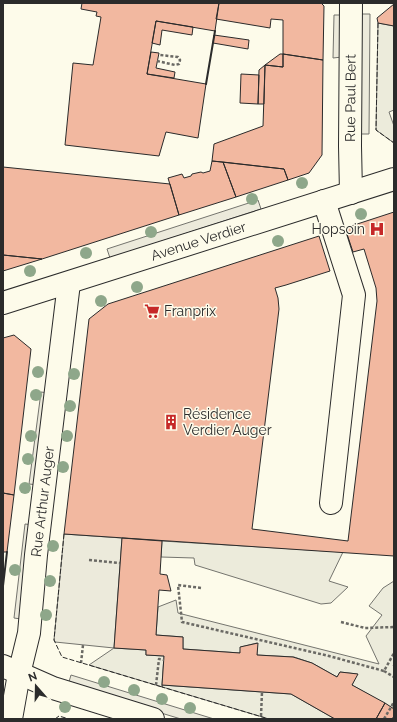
<svg xmlns="http://www.w3.org/2000/svg" width="397" height="722" font-family="Raleway,sans-serif">
	<rect width="100%" height="100%" fill="#fdfbea"/>
	<!-- green -->
	<path fill="#ecebdb" stroke="#74746e" d="M378,23L394,26V110L389,112L394,126V143L376,130Z
		M162,541L343,552L329,581L348,587L331,603L321,604L195,565L194,558L161,557Z
		M394,581V664L393,666L394,667V709L352,685L357,674L340,672L337,677L312,663L294,657L257,655V643L241,647L240,653L183,649V637L156,635L158,607L176,600L178,613L379,664L366,636L382,615L369,606L383,588Z
		M114,648L146,650V655L164,656L162,685L291,694L335,719H269L89,665Z"/>
	<!-- parking -->
	<path fill="#eceadb" stroke="#74746e" d="M361,14H370L369,134H360Z
		M334,15H343L342,57L333,58Z
		M258,200L261,209L110,258L107,249Z
		M41,392L49,393L39,485L29,484Z
		M25,524L34,525L21,619L14,618Z
		M64,534L122,538L114,648L55,642L54,640Z
		M71,675L214,719H181L68,685Z"/>
	<!-- building -->
	<path fill="#f2b8a0" stroke="#2b2b2b" d="M82,3H219L215,31L156,21L147,74L206,84L198,138L166,132L159,156L65,145L73,63L93,65L101,17L96,16L97,12L81,9Z
		M219,3H321L324,6L323,60L283,54V20L271,19L270,28L216,19Z
		M394,4V26L378,23L377,18Z
		M156,21L193,27L192,35L162,30L160,45L152,43Z
		M214,35L249,40L248,49L213,43Z
		M151,52L159,53L156,68L175,72L174,78L147,74Z
		M280,54H283V67L265,65Z
		M283,54L323,60L322,155L309,173L288,180L284,169L212,161L214,144L263,126L265,65L283,67Z
		M265,65L264,104H258L259,70Z
		M241,74L259,75L258,104L240,103Z
		M212,161L223,162L236,197L179,215L168,178L182,174L184,178L191,176L192,174L201,172L203,173L210,171Z
		M223,162L284,169L288,180L236,197Z
		M3,167L170,184L179,215L42,259L3,255Z
		M394,212V556L64,534L89,319L108,304L319,236L330,271L286,285L275,288L278,298L279,309L252,529L348,541L377,301L376,288L364,249L353,252L345,228Z
		M3,255L42,259L3,271Z
		M14,335L31,349L14,495L3,493V338Z
		M3,493L14,495L7,552H3Z
		M122,538L162,541L160,574L167,575L171,591L159,590L156,635L183,637V649L240,653V647L258,643L257,655L293,657L312,663L337,677L340,672L358,674L352,685L385,703L376,719H335L291,694L162,685L164,656L146,655V650L114,648Z
		M385,703L394,709V716L392,719H376Z"/>
	<g fill="none" stroke-linecap="round" stroke-linejoin="round">
		<!-- minor casing -->
		<g stroke="#2b2b2b" stroke-width="24">
			<g id="minor">
				<path id="s1" d="M351,193L350,146L351,3"/>
				<path d="M324,201L354,295L331,503"/>
				<path d="M3,666L53,688L153,719"/>
				<path id="s2" d="M11,719L19,674L29,633L36,555L69,283"/>
			</g>
		</g>
		<!-- secondary casing -->
		<g stroke="#2b2b2b" stroke-width="24">
			<g id="secondary">
				<path id="s3" d="M3,303L394,179"/>
			</g>
		</g>
		<!-- path -->
		<path stroke="#6a6964" stroke-width="2.5" stroke-dasharray="3 2" stroke-linecap="butt" d="M157,61L175,65L179,64L180,60L178,57L160,55
			M89,560L120,563
			M201,588L178,585L182,622L329,656L384,671L394,653
			M341,622L365,628L394,627
			M81,663L83,645
			M384,671L394,677
			M156,685L159,659L164,660
			M261,716L262,692
			M384,719L394,702"/>
		<!-- minor -->
		<use href="#minor" stroke="#fdfbea" stroke-width="22"/>
		<!-- secondary -->
		<use href="#secondary" stroke="#fdfbea" stroke-width="22"/>
		<!-- fence -->
		<path stroke="#2b2b2b" stroke-width="1" stroke-dasharray="5 2" stroke-linecap="butt" d="M378,23L376,130L394,143
			M64,534L54,640L62,657L162,687
			M162,685V687L269,719
			M55,719L59,716L69,719"/>
		<!-- wall -->
		<path stroke="#2b2b2b" stroke-width="2" d="M206,84L215,31
			M3,586L7,552"/>
	</g>
	<!-- trees -->
	<g fill="#8ea78a">
		<circle cx="302" cy="183" r="6"/>
		<circle cx="252" cy="199" r="6"/>
		<circle cx="361" cy="214" r="6"/>
		<circle cx="151" cy="232" r="6"/>
		<circle cx="278" cy="241" r="6"/>
		<circle cx="86" cy="253" r="6"/>
		<circle cx="30" cy="271" r="6"/>
		<circle cx="137" cy="287" r="6"/>
		<circle cx="101" cy="301" r="6"/>
		<circle cx="38" cy="372" r="6"/>
		<circle cx="74" cy="374" r="6"/>
		<circle cx="36" cy="395" r="6"/>
		<circle cx="70" cy="406" r="6"/>
		<circle cx="31" cy="436" r="6"/>
		<circle cx="67" cy="436" r="6"/>
		<circle cx="28" cy="459" r="6"/>
		<circle cx="63" cy="467" r="6"/>
		<circle cx="25" cy="488" r="6"/>
		<circle cx="53" cy="546" r="6"/>
		<circle cx="15" cy="570" r="6"/>
		<circle cx="50" cy="581" r="6"/>
		<circle cx="46" cy="615" r="6"/>
		<circle cx="104" cy="682" r="6"/>
		<circle cx="134" cy="690" r="6"/>
		<circle cx="162" cy="699" r="6"/>
		<circle cx="65" cy="707" r="6"/>
		<circle cx="190" cy="708" r="6"/>
	</g>
	<!-- icons -->
	<defs>
		<g id="hospital-bare" transform="scale(1.2)"><path d="M-5-5h3v3.5h4V-5h3V5h-3V1.5h-4V5h-3Z" fill="#c62828" stroke="#fdfbea" stroke-width="2.5" paint-order="stroke"/></g>
		<g id="supermarket-bare" transform="scale(1.2)"><path d="M-6-5.5h2.5l.6 2H6L4.5 2H-2.5L-4.4-4H-6ZM-1.5 3.2a1.3 1.3 0 1 0 .1 0ZM3 3.2a1.3 1.3 0 1 0 .1 0Z" fill="#c62828" stroke="#fdfbea" stroke-width="2.5" paint-order="stroke"/></g>
		<g id="building-bare" transform="scale(1.2)"><path d="M-4-6H4V6H1V3H-1V6H-4ZM-2.5-4.3h1.7v1.8h-1.7ZM.8-4.3h1.7v1.8H.8ZM-2.5-1h1.7V.8h-1.7ZM.8-1h1.7V.8H.8Z" fill="#c62828" stroke="#fdfbea" stroke-width="2.5" paint-order="stroke"/></g>
	</defs>
	<g fill-rule="evenodd">
		<use href="#hospital-bare" x="377" y="229"/>
		<use href="#supermarket-bare" x="152" y="311"/>
		<use href="#building-bare" x="171" y="422"/>
	</g>
	<g text-anchor="middle" dominant-baseline="central" stroke-width="3" stroke-linejoin="round" paint-order="stroke">
		<!-- street labels -->
		<g font-size="14" fill="#2b2b2b" stroke="#fdfbea">
			<text stroke="none"><textPath href="#s1" startOffset="95">Rue Paul Bert</textPath></text>
			<text stroke="none"><textPath href="#s3" startOffset="205">Avenue Verdier</textPath></text>
			<text stroke="none"><textPath href="#s2" startOffset="220">Rue Arthur Auger</textPath></text>
		</g>
		<!-- poi labels -->
		<g font-size="14" fill="#2b2b2b" stroke="#fdfbea" text-anchor="start">
			<text x="365" y="229" text-anchor="end">Hopsoin</text>
			<text x="164" y="311">Franprix</text>
			<text x="183" y="414">Résidence<tspan x="183" dy="16">Verdier Auger</tspan></text>
		</g>
	</g>
	<!-- border -->
	<rect width="397" height="722" fill="none" stroke="#2b2b2b" stroke-width="8"/>
	<!-- north arrow -->
	<g transform="translate(36 686) rotate(340)" stroke="#fdfbea" stroke-width="3" paint-order="stroke">
	<path d="M0-3L7 15L0 10L-7 15Z" fill="#2b2b2b"/>
	<text y="-6" font-size="11" font-weight="bold" text-anchor="middle" fill="#2b2b2b">N</text>
	</g>
</svg>
